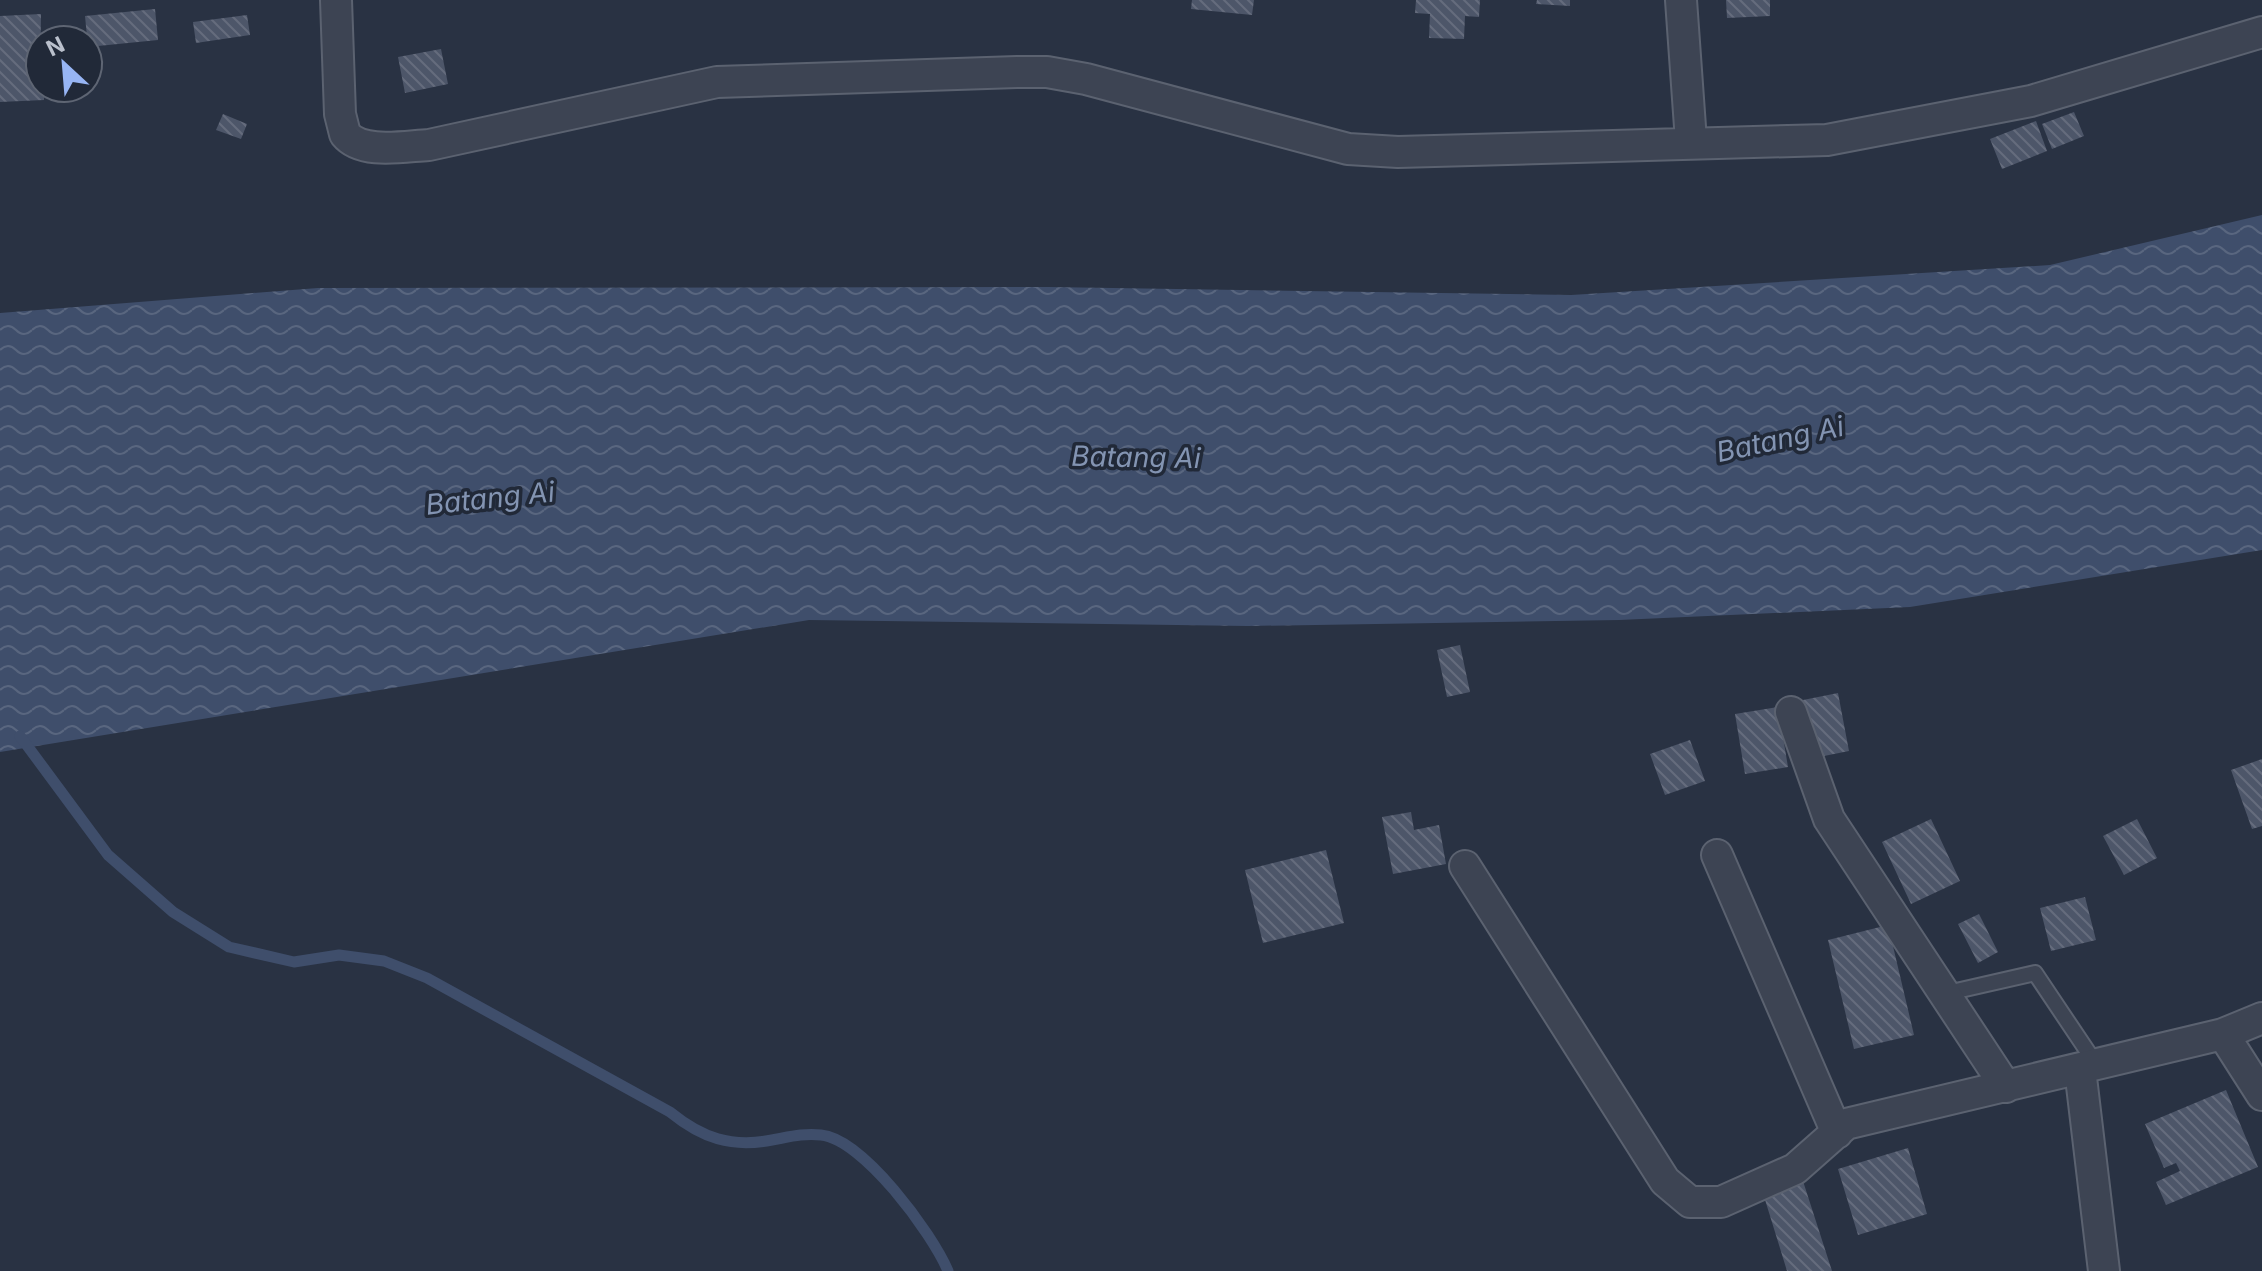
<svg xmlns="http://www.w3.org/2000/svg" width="2262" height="1271" font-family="Inter,sans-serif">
	<defs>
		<pattern id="water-waves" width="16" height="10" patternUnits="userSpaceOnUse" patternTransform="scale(2)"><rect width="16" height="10" fill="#3f4e6b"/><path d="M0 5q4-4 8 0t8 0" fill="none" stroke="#59667f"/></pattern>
		<pattern id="building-back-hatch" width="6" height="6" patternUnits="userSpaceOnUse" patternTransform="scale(2)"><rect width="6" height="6" fill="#4d5669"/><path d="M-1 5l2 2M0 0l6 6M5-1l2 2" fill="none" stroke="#656c7d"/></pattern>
	</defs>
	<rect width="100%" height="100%" fill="#293243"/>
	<!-- water -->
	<path fill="url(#water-waves)" d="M2262,215V550L1910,607L1619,620L1248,626L809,620L0,752V313L318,288L1049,287L1571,295L2050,265Z"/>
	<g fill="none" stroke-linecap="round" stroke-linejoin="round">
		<!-- stream -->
		<path stroke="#3f4e6b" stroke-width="11" d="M20,736L108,855L173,912L229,947L294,962L339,955L384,961L427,978L670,1112C702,1138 731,1148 772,1140C789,1137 803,1133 821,1135C863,1139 932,1233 948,1271"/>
	</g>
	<!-- building -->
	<path fill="url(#building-back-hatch)" d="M1192,0H1254L1252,15L1191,9Z
		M1416,0H1480L1479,17L1465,16L1464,39L1429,38L1430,14L1415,13Z
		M1537,0H1570V6L1536,4Z
		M1726,0H1770V16L1727,18Z
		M155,9L158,40L88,47L85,16Z
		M41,14L40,88H44V100L0,102V16Z
		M247,15L250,35L196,43L193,22Z
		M441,49L448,84L405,93L398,57Z
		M2074,112L2084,136L2052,149L2042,124Z
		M223,114L247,124L241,139L216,130Z
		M2036,121L2047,151L2002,169L1990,139Z
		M1460,645L1470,692L1447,697L1437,650Z
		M1838,693L1849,751L1814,758L1803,700Z
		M1778,707L1788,767L1745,774L1735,714Z
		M1690,740L1705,781L1665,795L1650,754Z
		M2262,759V826L2252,829L2231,770Z
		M1411,812L1414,830L1439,825L1446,864L1393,874L1382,817Z
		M1931,819L1960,881L1911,904L1882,842Z
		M2137,819L2157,858L2124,875L2103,836Z
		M1326,850L1344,923L1263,943L1245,870Z
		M2085,897L2096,940L2051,951L2040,908Z
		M1979,914L1998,952L1978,963L1958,924Z
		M1888,925L1914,1035L1854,1049L1828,940Z
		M2226,1090L2258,1167L2166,1205L2156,1182L2180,1171L2176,1163L2164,1168L2145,1124Z
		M1908,1148L1927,1214L1858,1235L1838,1169Z
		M1802,1178L1832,1271H1787L1762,1190Z"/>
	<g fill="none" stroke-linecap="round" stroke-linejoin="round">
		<!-- lane casing -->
		<g stroke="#5b6270" stroke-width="18">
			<path id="lane" d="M1943,994L2035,973L2096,1064"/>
		</g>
		<!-- street casing -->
		<g stroke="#5b6270" stroke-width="34">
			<path id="street" d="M336,0L340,114L345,134C362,155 405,146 429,145L717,82L1017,72H1047L1086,79L1348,149L1398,152L1827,140L2031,101L2262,32
				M1681,0L1691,141
				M1791,712L1829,819L2006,1087
				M1717,855L1837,1133
				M1465,866L1665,1181L1690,1202H1721L1795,1169L1846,1124L2223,1034L2262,1018
				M2223,1034L2262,1095
				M2080,1069L2104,1271"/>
		</g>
		<!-- lane -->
		<use href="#lane" stroke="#3d4453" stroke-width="14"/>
		<!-- street -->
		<use href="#street" stroke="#3d4453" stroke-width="30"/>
	</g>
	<g text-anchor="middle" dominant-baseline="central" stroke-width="7" stroke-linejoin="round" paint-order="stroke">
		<!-- water labels -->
		<g font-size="28" font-style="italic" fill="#8394b2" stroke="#212938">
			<text transform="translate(1780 439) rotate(-12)">Batang Ai</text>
			<text transform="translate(1136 457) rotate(1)">Batang Ai</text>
			<text transform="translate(490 498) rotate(-6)">Batang Ai</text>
		</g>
	</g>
	<!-- north arrow -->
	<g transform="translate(64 64) rotate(334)"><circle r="38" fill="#212938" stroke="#5e6573" stroke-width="2"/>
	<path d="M0-6L14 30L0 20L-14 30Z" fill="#97b5f4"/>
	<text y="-12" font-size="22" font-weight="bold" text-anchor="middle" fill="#bac0cc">N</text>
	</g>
</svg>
